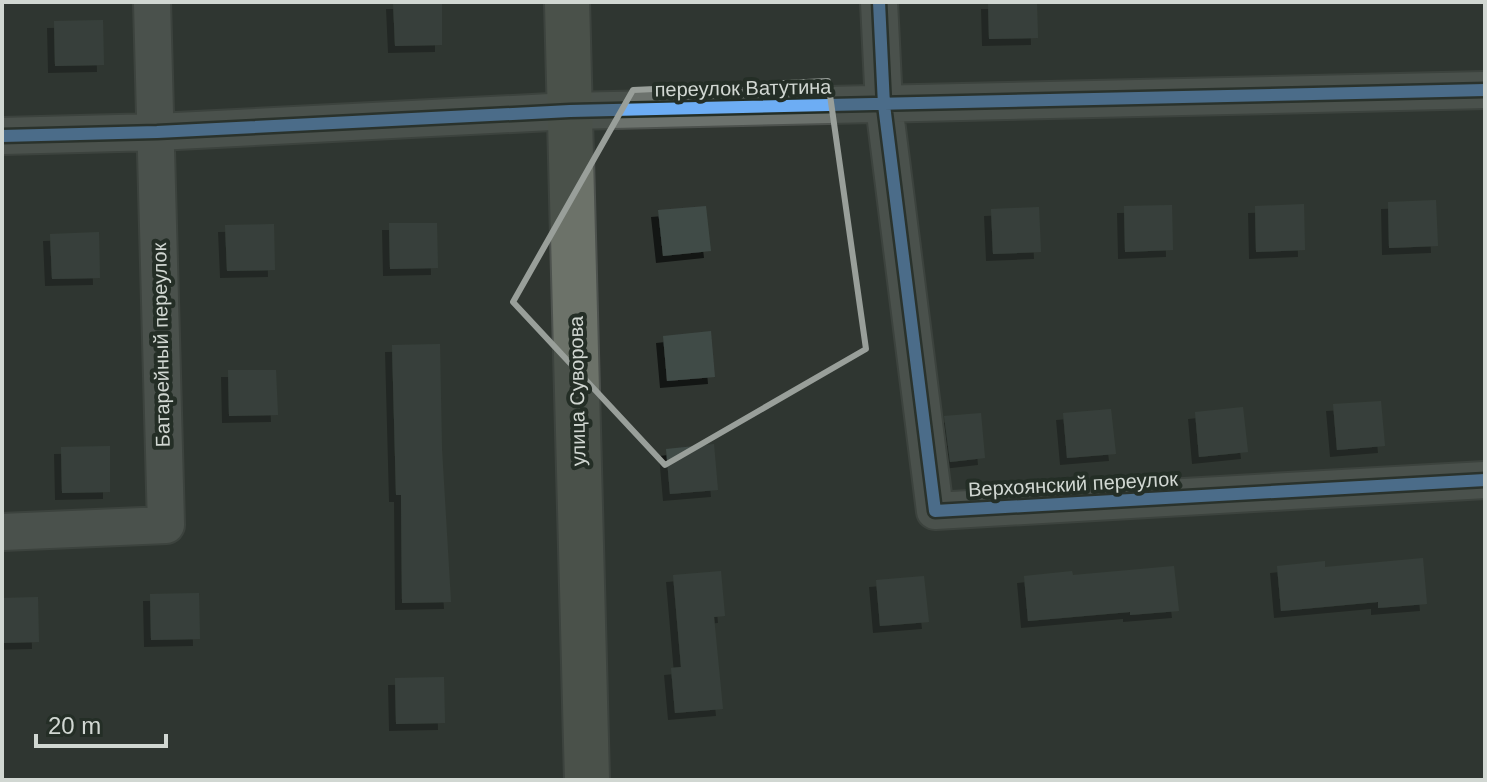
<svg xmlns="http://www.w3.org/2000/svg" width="1487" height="782" font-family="Arial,sans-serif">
	<defs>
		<filter id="shadow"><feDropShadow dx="-7" dy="7" stdDeviation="0" flood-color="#0009"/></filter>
	</defs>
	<rect width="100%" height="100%" fill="#303631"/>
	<!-- building -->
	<path fill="#404b47" filter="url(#shadow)" d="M393,2H442V45L395,46Z
		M988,2H1037L1038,38L989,39Z
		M103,20L104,65L55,66L54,21Z
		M1436,200L1438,246L1389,248L1388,202Z
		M1304,204L1305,250L1256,252L1255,206Z
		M1172,205L1173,250L1125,252L1124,206Z
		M706,206L711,251L663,256L658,210Z
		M1039,207L1041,252L993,254L991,209Z
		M389,223H437L438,268L390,269Z
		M274,224L275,270L227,271L225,225Z
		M99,232L100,278L52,279L50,234Z
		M711,331L715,377L667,381L663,336Z
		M440,344L442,449L451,602L402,603L401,495H396L392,345Z
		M228,370H276L278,415L229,416Z
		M1381,401L1385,446L1337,450L1333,404Z
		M1243,407L1248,452L1199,457L1195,412Z
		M1111,409L1116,454L1067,458L1063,413Z
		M981,413L985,458L950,462L944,416Z
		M714,444L718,490L670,494L666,449Z
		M110,446V492L62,493L61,447Z
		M1423,558L1427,604L1378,608V602L1281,611L1277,566L1325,561V567Z
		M1174,566L1179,611L1130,615V612L1028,621L1024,576L1072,571L1073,575Z
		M721,571L725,616L714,617L723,709L675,713L671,668L681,667L673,575Z
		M924,576L929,622L880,626L876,580Z
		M199,593L200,639L151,640L150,594Z
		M38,597L39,642L2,643V598Z
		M444,677L445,723L396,724L395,678Z"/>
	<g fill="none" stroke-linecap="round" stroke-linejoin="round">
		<!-- street casing -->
		<g stroke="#4d524e" stroke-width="40">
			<path id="street" d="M879,2L884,105L935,511L1485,480
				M2,136L157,132L570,111L1485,90
				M2,532L166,525L152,2"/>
		</g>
		<!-- primary casing -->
		<g stroke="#4d524e" stroke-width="48">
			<path id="primary" d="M567,2L587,780"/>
		</g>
		<!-- street -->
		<use href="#street" stroke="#6c726d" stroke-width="36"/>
		<!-- primary -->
		<use href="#primary" stroke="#6c7269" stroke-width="44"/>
		<!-- cycleway casing -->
		<g stroke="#242e26" stroke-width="17">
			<path id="cycleway" d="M879,2L884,105L935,511L1485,480
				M2,136L157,132L570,111L1485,90"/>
		</g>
		<!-- cycleway -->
		<use href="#cycleway" stroke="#6dadf4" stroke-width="12"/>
	</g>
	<!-- marked area -->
	<path d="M0 0H1487V782H0ZM828,81L866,349L665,465L513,302L633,90Z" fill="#303631" fill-opacity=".55" fill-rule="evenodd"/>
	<path fill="none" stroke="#999f9a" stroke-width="6" stroke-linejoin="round" d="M828,81L866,349L665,465L513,302L633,90Z"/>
	<g text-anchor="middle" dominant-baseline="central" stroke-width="8" stroke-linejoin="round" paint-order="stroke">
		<!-- street labels -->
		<g font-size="20" fill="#d1d7d2" stroke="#242e26">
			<text transform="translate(743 88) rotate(-1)">переулок Ватутина</text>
			<text transform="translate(161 345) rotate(-91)">Батарейный переулок</text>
			<text transform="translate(577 391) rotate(-91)">улица Суворова</text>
			<text transform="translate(1073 484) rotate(-3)">Верхоянский переулок</text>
		</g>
	</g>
	<!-- border -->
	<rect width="1487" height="782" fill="none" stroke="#d1d7d2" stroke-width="8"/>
	<!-- scale -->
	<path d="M36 734v12h130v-12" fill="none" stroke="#d1d7d2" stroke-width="4"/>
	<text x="48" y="734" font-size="24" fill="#d1d7d2" stroke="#242e26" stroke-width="6" paint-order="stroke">20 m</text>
</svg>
